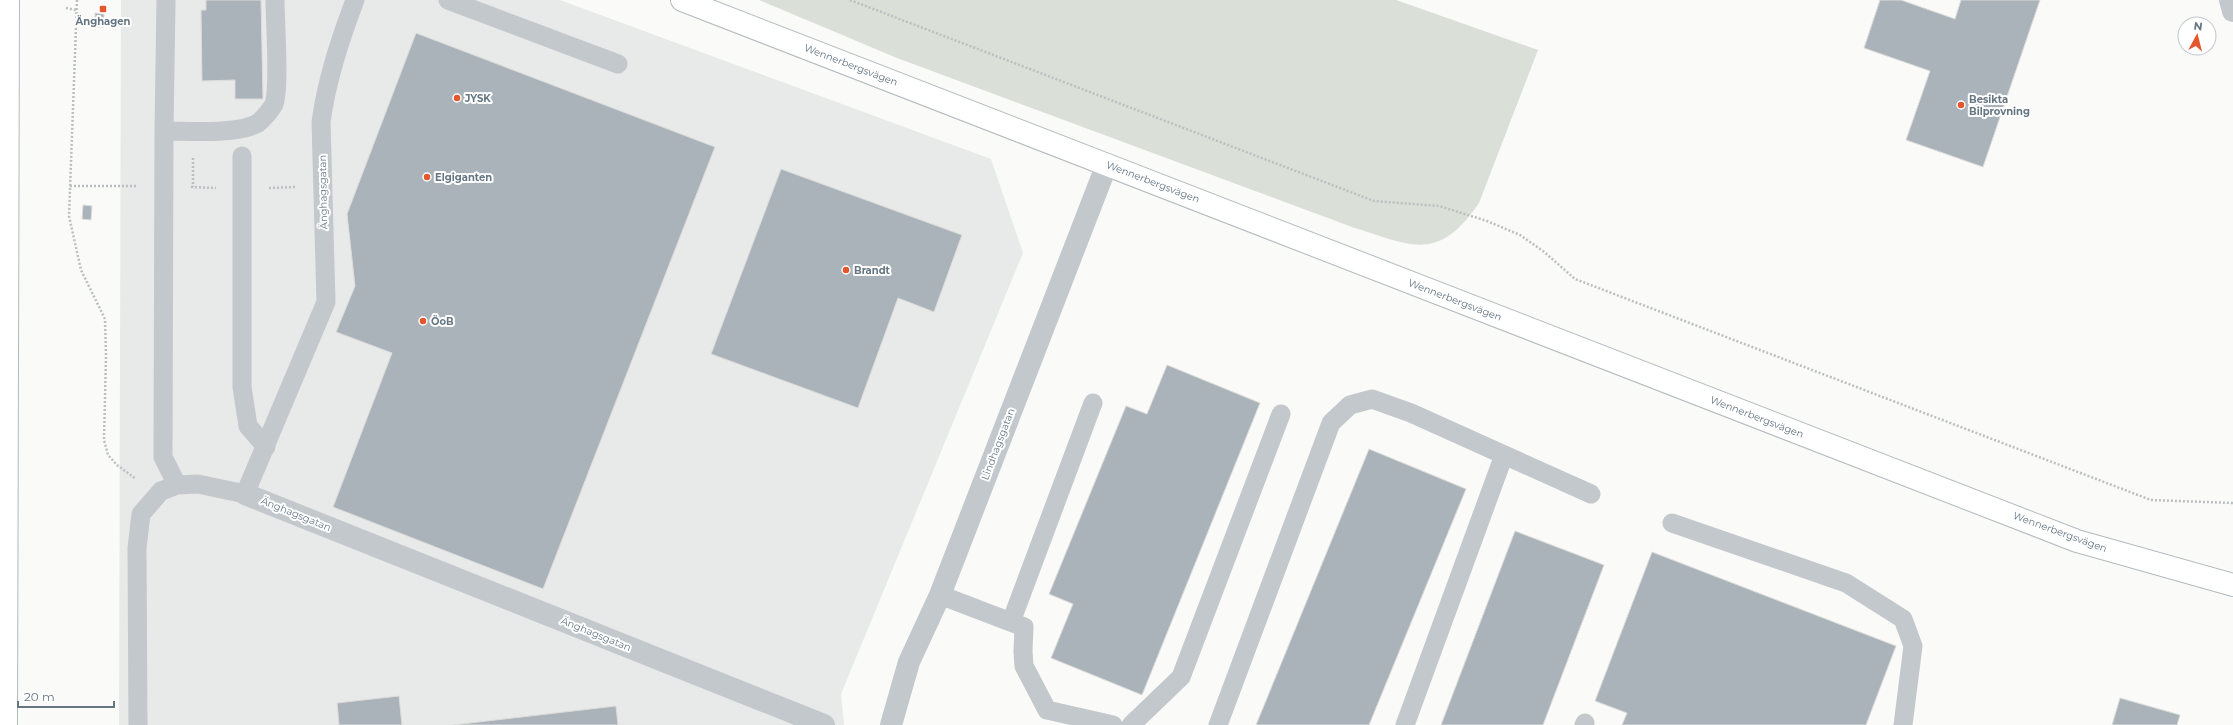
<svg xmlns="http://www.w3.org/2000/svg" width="2233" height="725" font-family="Montserrat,sans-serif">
	<rect width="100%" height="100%" fill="#fafaf8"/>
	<!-- built -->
	<path fill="#e8e9e9" d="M121,0H560L991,159L1023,253L841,694L844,725H119Z"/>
	<!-- green -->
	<path fill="#dadfd7" d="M759,0H1396L1538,50L1479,203C1438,263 1412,246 1352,227L897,58Z"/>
	<!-- building -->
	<path fill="#aab3b9" stroke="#dcdcda" d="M206,0H261L263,99H235V80L202,81L201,10H206Z
		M1880,0H1901L1955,19L1961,0H2040L1983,167L1906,140L1930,71L1864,48Z
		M95,13L104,14V27H95Z
		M416,33L715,147L543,589L333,507L392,353L336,332L355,286L347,214Z
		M781,169L962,235L934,312L898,298L858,408L711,354Z
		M83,205L92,206L91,220L82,219Z
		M1167,365L1260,403L1142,695L1051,658L1073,604L1049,594L1126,406L1147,414Z
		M1369,449L1466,489L1369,725H1256Z
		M1515,531L1604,565L1543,725H1441Z
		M1652,552L1896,646L1866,725H1622L1627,713L1595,701Z
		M399,696L402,725H339L337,703Z
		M2120,698L2180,715L2177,725H2112Z
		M616,706L618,725H453Z"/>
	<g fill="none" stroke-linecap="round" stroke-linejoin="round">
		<!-- secondary casing -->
		<g stroke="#b3babf" stroke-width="24">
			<path id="secondary" d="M682,0L2077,541L2233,585
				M6,725L8,0"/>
		</g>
		<!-- path -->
		<path stroke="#bbbfc2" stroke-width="2.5" stroke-dasharray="2 2" stroke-linecap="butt" d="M77,0L69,216L81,270L105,319L106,356L104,440L108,455L117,465L136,479
			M850,0L1374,201L1439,206L1487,221L1520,235L1543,251L1575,279L2151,500L2233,503
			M66,8L76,10
			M193,158V187
			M70,186H138
			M191,187L216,188
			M269,188L296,187"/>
		<!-- lane -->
		<path stroke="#c3c8cc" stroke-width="19" d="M166,0L164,131L163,457L177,485
			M448,0L618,64
			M164,131C188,131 237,135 258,123C263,119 271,110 274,104C280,88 275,21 275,0
			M242,156V387L248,426L266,447
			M1672,523L1846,583L1903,619L1913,646L1903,725
			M940,595L1024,627L1023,651L1024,666L1047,710L1113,725
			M1011,622L1093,403
			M138,725L137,548L141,514L161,491L177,485L198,484L245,494L326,302L321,122C327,79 340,40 355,0
			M1131,725L1181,677L1281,414
			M1218,725L1331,423L1350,405L1372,399L1411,413L1591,494
			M1405,725L1504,455
			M1584,725L1585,723"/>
		<!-- street -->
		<path stroke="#c3c8cc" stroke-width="22" d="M2230,0L2233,11
			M245,494L824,725
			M891,725L909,662L940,595L1107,164"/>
		<!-- secondary -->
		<use href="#secondary" stroke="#fff" stroke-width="22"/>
	</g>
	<!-- markers -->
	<g fill="#e4572e" stroke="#fff" stroke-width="1.5">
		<rect x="99" y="5" width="8" height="8" rx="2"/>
		<circle cx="457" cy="98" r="4"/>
		<circle cx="1961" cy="105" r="4"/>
		<circle cx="427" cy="177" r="4"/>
		<circle cx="846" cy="270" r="4"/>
		<circle cx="423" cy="321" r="4"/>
	</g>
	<g text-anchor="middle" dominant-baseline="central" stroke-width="4" stroke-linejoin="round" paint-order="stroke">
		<!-- poi labels -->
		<g font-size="10" font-weight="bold" fill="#657683" stroke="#fff" text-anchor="start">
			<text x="103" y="21" text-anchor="middle">Änghagen</text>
			<text x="465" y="98">JYSK</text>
			<text x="1969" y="99">Besikta<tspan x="1969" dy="12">Bilprovning</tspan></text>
			<text x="435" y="177">Elgiganten</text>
			<text x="854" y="270">Brandt</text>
			<text x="431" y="321">ÖoB</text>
		</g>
		<!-- street labels -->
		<g font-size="10" fill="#657683" stroke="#fff">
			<text transform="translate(851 65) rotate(21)">Wennerbergsvägen</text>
			<text transform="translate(1153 182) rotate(21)">Wennerbergsvägen</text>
			<text transform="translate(323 192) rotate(-91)">Änghagsgatan</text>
			<text transform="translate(1455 300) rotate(21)">Wennerbergsvägen</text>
			<text transform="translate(1757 417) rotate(21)">Wennerbergsvägen</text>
			<text transform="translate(998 444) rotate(-69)">Lindhagsgatan</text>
			<text transform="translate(296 514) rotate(22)">Änghagsgatan</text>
			<text transform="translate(2060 532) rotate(20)">Wennerbergsvägen</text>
			<text transform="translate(596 634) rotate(22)">Änghagsgatan</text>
		</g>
	</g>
	<!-- north arrow -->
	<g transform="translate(2197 36) rotate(7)"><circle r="19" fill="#ffffff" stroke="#c1c8cd"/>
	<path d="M0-3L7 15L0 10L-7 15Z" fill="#e4572e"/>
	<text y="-6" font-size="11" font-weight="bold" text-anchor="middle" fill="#657683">N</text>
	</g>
	<!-- scale -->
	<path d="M18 701v6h96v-6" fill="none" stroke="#657683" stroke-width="2"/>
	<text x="24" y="701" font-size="12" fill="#657683" stroke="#ffffff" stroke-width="3" paint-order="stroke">20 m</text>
</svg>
